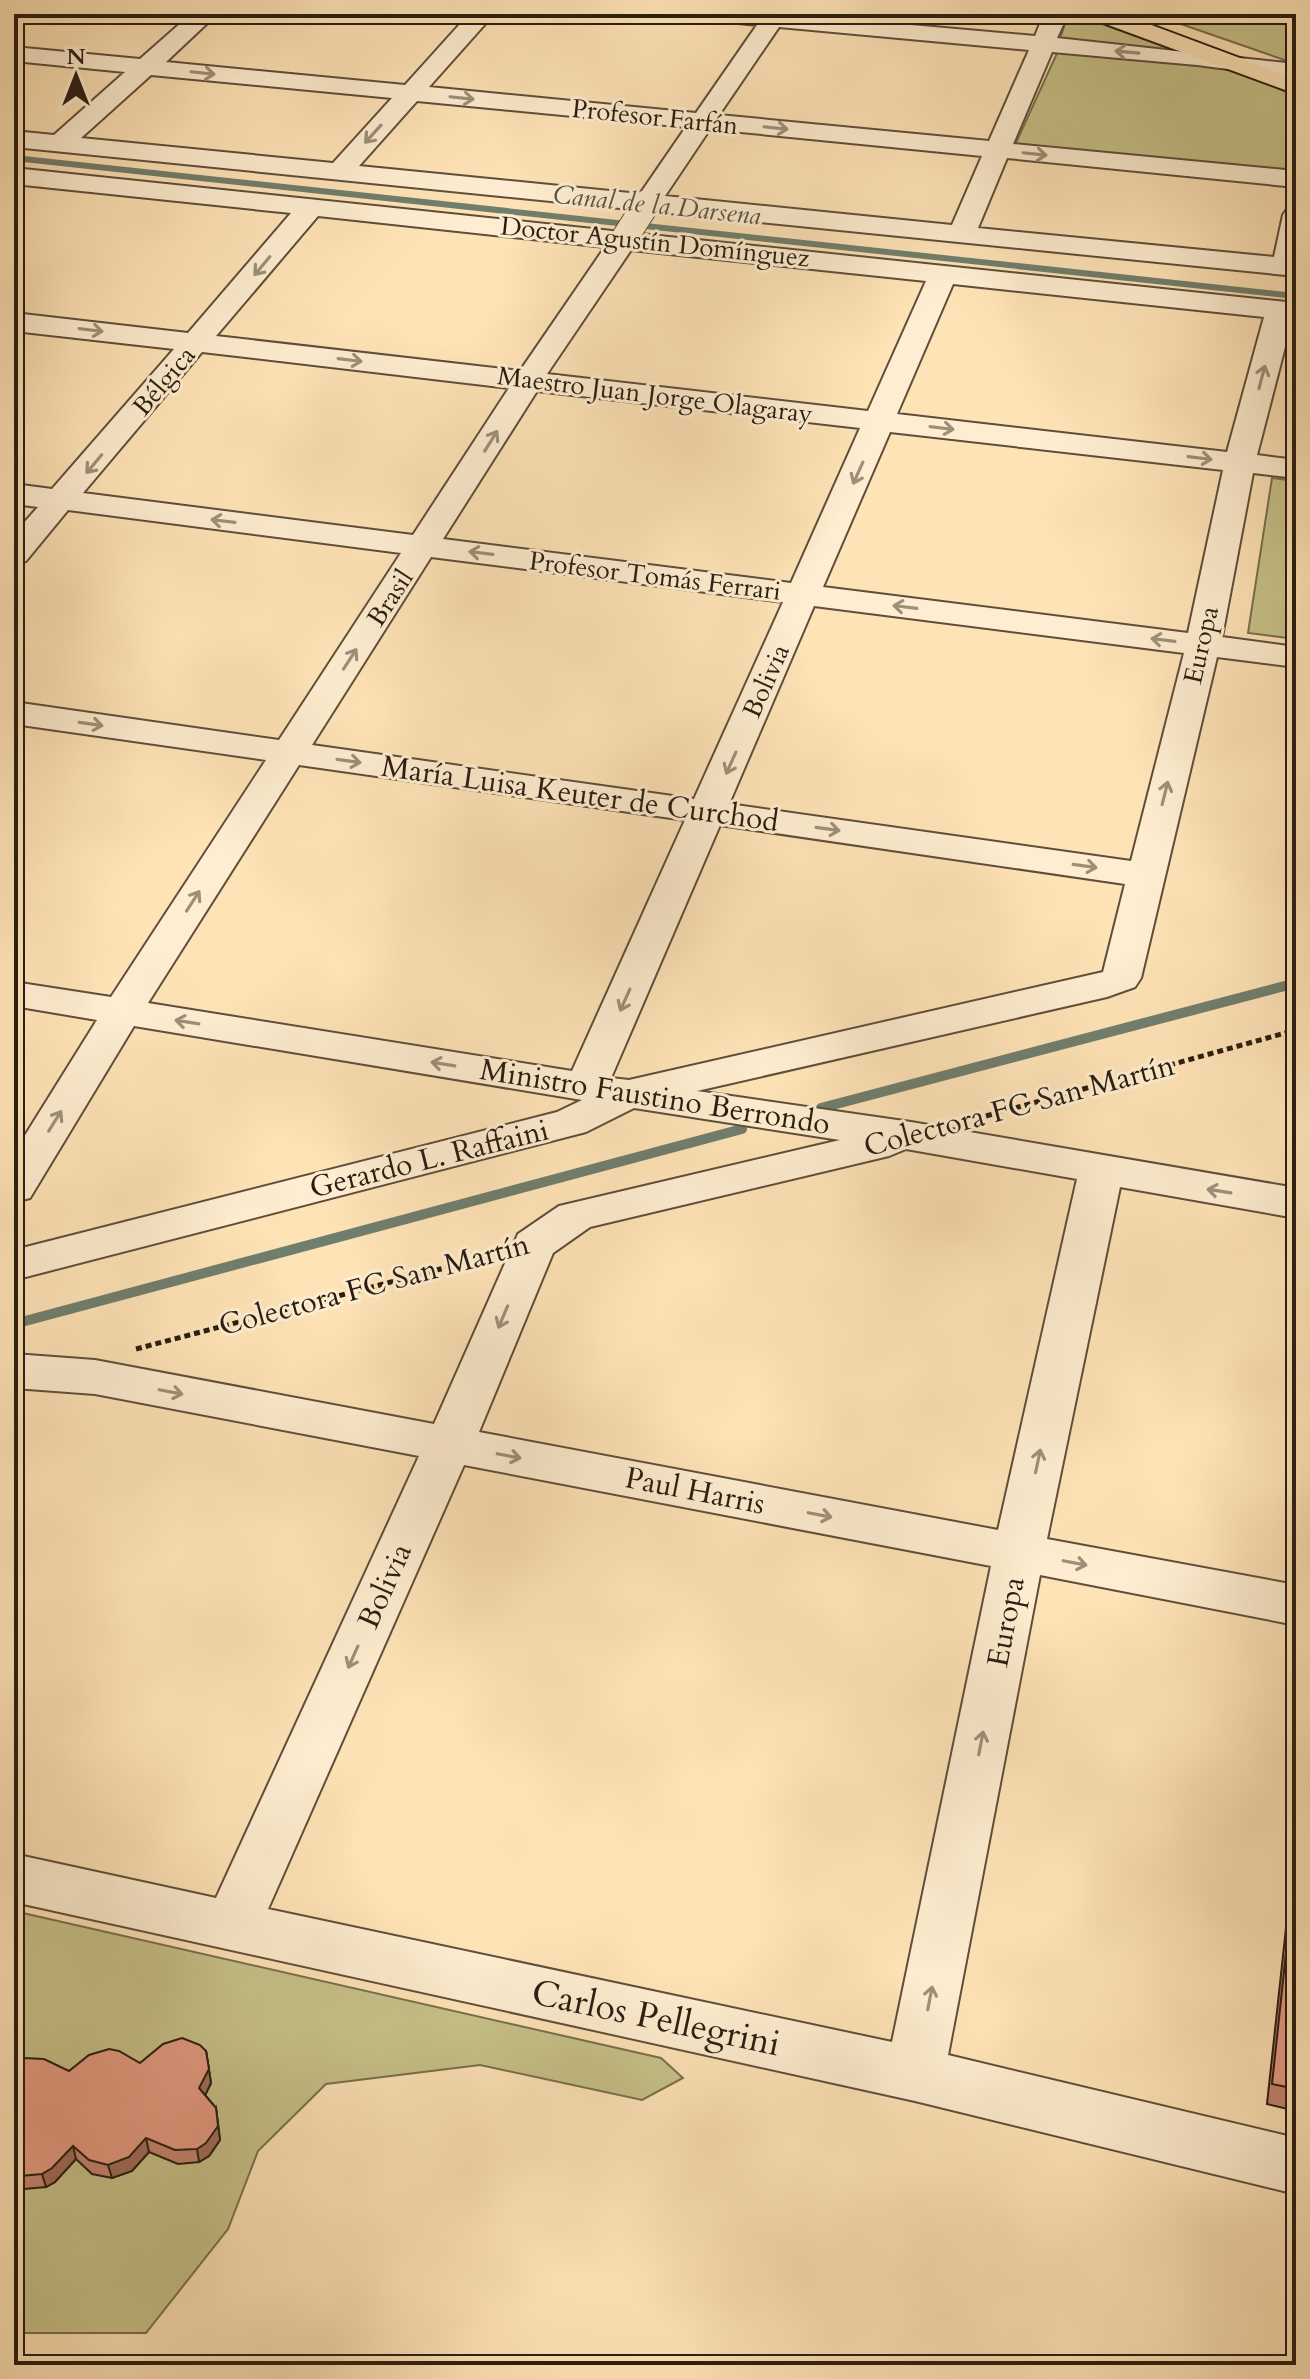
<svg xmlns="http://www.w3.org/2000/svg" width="1310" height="2379" font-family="Cardo,serif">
	<rect width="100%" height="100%" fill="#fee3b7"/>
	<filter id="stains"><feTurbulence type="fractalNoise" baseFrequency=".0025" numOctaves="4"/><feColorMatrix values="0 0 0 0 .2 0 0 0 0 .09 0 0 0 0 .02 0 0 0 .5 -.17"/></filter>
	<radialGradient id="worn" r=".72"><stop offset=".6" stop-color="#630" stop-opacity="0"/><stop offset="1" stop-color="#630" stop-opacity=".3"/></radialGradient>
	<!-- green -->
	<path fill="#c7c189" stroke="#786f4d" stroke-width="2" d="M1068,14H1090L1189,51L1183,53L1059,42Z
		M1152,14H1296V64Z
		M1058,51L1226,66L1296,94V174L1015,145Z
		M1272,478L1296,481V639L1248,633Z
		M14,1911L661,2058L683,2078L642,2100L480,2065L326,2084L258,2151L228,2229L146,2333H14Z"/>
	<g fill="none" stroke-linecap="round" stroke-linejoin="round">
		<!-- stream-far1 -->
		<path stroke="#707e6d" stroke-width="6" d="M14,158L1296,296"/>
		<!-- stream -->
		<path stroke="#707e6d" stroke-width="10" d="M821,1108L1296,983
			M14,1324L742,1129"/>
		<!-- minor casing -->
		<g stroke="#5e4e3a" stroke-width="4">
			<path id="minor" d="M191,14H217L166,62L405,85L469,14H494L429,87L696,113L757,25L702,19L698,14H788L1035,36L1044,14H1068L1057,38L1296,64V78L1197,65L1052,52L1013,144L1296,171V187L1007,158L978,228L1274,257L1283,215L1287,209L1296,207V276L14,147V131L54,135L125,72L14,61V47L140,59ZM779,27L1029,50L989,141L719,115ZM151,75L392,98L333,163L81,138ZM417,101L686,127L640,194L359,166ZM710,129L982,156L952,225L665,196Z
				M14,168L1296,303V321L1292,320L1257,455L1296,460V478L1253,473L1222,637L1296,647V667L1217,657L1141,978L1135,987L1107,997L697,1091L911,1122L1296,1188V1218L1120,1187L1047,1539L1296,1585V1625L1040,1575L948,2055L1296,2138V2194L915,2101L14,1902V1854L216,1898L419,1456L95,1394L14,1388V1354L95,1360L434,1424L518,1234L559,1206L840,1140L634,1108L586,1132L14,1280V1250L557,1112L582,1100L134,1026L30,1198L14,1202V1153L97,1020L14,1006V982L111,997L266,760L14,724V702L279,740L401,553L68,510L26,561L14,564V534L38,507L14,504V484L52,489L174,349L14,331V313L188,333L291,213L14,184ZM318,216L605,247L520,371L216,336ZM631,250L926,281L868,411L547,374ZM953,284L1264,317L1227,452L897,414ZM202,352L509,388L413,535L83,493ZM537,391L860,428L791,583L443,539ZM890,432L1223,470L1188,633L823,587ZM431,557L783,602L694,799L312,745ZM814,606L1184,653L1131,861L729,804ZM299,765L685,820L572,1071L148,1003ZM720,825L1125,884L1103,972L629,1080L611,1078ZM906,1149L1077,1179L998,1530L479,1432L553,1253L590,1227L889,1156ZM464,1465L991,1566L892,2042L268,1909Z"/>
		</g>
		<!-- major casing -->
		<g stroke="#291d11" stroke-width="4">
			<path id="major" d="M1088,14H1122L1296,79V94L1092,19Z"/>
		</g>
		<!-- path -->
		<path stroke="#291d11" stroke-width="5" stroke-dasharray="6 4" stroke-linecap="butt" d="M986,1116L1296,1030
			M136,1349L490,1256"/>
		<!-- minor -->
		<use href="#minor" fill="#feedd0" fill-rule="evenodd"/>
		<!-- major -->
		<use href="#major" fill="#fee3b7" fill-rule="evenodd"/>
		<!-- minor-bridge casing -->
		<g stroke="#5e4e3a" stroke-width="28" stroke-linecap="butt">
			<path id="minor-bridge" d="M624,239L647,203"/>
		</g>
		<!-- minor-bridge -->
		<use href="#minor-bridge" stroke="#feedd0" stroke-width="26"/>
	</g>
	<!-- wall -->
	<path fill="#c58570" stroke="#291d11" stroke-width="2" d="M1296,1850V2111L1267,2104L1293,1863Z
		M206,2051L211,2083L205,2095L216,2108L220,2140L209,2156L199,2162L178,2164L149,2152L132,2171L112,2178L92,2174L76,2159L55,2182L46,2187L24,2189L14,2185V2064L69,2071L140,2063Z"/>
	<!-- shaded-wall -->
	<path fill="#a06c5b" stroke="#291d11" stroke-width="2" d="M206,2051L211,2083L202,2102L199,2088Z
		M216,2108L220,2140L209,2156L199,2162L197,2149Z
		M146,2138L149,2152L132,2171L112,2178L108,2165Z
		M73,2146L76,2159L55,2182L46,2187L42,2174Z"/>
	<!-- building -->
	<path fill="#e59b82" stroke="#291d11" stroke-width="2" d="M1296,1859V2089L1272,2084Z
		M182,2038L200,2045L206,2051L209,2069L199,2088L216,2108L218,2126L206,2143L197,2149L175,2150L146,2138L129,2157L108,2165L89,2160L73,2146L52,2168L42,2174L20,2176L14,2173V2064L24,2058L44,2059L69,2071L89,2055L109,2049L119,2051L140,2063L163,2044Z"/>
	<!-- one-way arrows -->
	<defs><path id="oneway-shaft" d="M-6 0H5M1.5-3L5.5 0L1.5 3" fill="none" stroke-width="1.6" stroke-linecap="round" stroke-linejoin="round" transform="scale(2)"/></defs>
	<g stroke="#9e8f7a">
		<use href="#oneway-shaft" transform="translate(1127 52) rotate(-175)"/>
		<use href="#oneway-shaft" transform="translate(203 73) rotate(6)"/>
		<use href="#oneway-shaft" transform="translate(462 98) rotate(6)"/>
		<use href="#oneway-shaft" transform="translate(776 128) rotate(6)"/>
		<use href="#oneway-shaft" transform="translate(373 134) rotate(132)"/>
		<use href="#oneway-shaft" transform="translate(1035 154) rotate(6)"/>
		<use href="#oneway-shaft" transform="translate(262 266) rotate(130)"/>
		<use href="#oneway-shaft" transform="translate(91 330) rotate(7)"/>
		<use href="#oneway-shaft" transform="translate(350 360) rotate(7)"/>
		<use href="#oneway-shaft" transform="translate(1262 377) rotate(-75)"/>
		<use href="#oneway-shaft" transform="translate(942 428) rotate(7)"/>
		<use href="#oneway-shaft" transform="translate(491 441) rotate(-58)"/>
		<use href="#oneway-shaft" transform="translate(1200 458) rotate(7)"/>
		<use href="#oneway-shaft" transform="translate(94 464) rotate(130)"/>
		<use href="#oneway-shaft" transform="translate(858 473) rotate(114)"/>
		<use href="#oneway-shaft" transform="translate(223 521) rotate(-173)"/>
		<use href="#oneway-shaft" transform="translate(481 553) rotate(-173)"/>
		<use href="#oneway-shaft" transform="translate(905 607) rotate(-173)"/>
		<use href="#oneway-shaft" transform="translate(1163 640) rotate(-173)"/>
		<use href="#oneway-shaft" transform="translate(350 659) rotate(-57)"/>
		<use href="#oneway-shaft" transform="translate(91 724) rotate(8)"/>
		<use href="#oneway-shaft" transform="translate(349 761) rotate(8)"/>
		<use href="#oneway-shaft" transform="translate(731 763) rotate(114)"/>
		<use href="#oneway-shaft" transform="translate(1165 793) rotate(-76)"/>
		<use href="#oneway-shaft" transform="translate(828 829) rotate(8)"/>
		<use href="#oneway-shaft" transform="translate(1085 866) rotate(8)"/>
		<use href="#oneway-shaft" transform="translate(193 901) rotate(-57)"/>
		<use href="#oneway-shaft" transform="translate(625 1000) rotate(114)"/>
		<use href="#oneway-shaft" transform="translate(187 1022) rotate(-171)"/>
		<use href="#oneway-shaft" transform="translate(443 1064) rotate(-171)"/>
		<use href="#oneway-shaft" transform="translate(55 1121) rotate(-58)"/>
		<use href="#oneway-shaft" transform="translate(1219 1191) rotate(-171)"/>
		<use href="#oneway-shaft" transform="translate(503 1317) rotate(113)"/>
		<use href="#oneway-shaft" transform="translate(171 1392) rotate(11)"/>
		<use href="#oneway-shaft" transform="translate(509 1456) rotate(11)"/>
		<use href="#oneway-shaft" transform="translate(1038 1461) rotate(-78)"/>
		<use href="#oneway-shaft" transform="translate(820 1515) rotate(11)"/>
		<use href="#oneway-shaft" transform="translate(1075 1563) rotate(11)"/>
		<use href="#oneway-shaft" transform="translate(353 1657) rotate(114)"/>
		<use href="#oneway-shaft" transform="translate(981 1743) rotate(-79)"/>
		<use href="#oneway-shaft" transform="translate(930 1998) rotate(-79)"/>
	</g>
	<g text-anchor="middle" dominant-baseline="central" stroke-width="6" stroke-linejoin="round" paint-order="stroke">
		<!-- far-street labels -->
		<g font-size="26" fill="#291d11" stroke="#feedd0">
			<text transform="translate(655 117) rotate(6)">Profesor Farfán</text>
			<text transform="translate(655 242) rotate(6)">Doctor Agustín Domínguez</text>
			<text transform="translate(164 381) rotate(-50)">Bélgica</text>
			<text transform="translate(655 395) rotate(7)">Maestro Juan Jorge Olagaray</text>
			<text transform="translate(655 576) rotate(7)">Profesor Tomás Ferrari</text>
			<text transform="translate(390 598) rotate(-57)">Brasil</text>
			<text transform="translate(1201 645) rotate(-77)">Europa</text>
			<text transform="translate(766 681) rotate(-66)">Bolivia</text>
		</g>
		<!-- far-water labels -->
		<g font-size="26" font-style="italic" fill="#535547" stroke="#feedd0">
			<text transform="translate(657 205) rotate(6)">Canal de la Darsena</text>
		</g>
		<!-- street labels -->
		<g font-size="30" fill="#291d11" stroke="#feedd0">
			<text transform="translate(580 794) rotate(8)">María Luisa Keuter de Curchod</text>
			<text transform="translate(655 1097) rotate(9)">Ministro Faustino Berrondo</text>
			<text transform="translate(1019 1106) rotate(-15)">Colectora FC San Martín</text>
			<text transform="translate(429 1159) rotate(-14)">Gerardo L. Raffaini</text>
			<text transform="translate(374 1285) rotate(-15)">Colectora FC San Martín</text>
			<text transform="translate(695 1491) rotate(11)">Paul Harris</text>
			<text transform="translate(385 1586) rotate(-66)">Bolivia</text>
			<text transform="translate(1006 1622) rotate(-79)">Europa</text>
		</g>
		<!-- near-street labels -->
		<g font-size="36" fill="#291d11" stroke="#feedd0">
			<text transform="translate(656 2018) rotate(12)">Carlos Pellegrini</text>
		</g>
	</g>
	<!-- margin -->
	<rect width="1310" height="2379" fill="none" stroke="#fee3b7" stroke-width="48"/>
	<rect x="16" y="16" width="1278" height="2347" fill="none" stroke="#291d11" stroke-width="4"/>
	<rect x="24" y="24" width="1262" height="2331" fill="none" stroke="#291d11" stroke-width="2"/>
	<!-- north arrow -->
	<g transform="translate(76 76)" stroke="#feedd0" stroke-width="6" paint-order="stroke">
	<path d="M0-6L14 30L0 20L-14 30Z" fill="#291d11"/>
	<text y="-12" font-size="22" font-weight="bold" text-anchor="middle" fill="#291d11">N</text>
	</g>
	<rect width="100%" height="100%" filter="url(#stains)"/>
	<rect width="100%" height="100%" fill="url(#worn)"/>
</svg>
